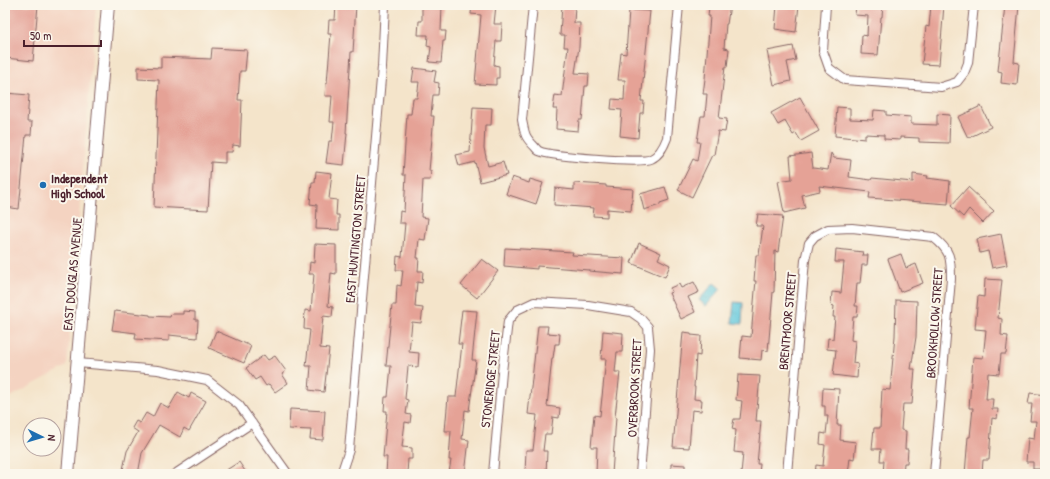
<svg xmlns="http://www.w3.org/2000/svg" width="1050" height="479" font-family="'Patrick Hand',sans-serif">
	<defs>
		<pattern id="water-ripples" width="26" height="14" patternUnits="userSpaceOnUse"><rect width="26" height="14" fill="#5fc7dc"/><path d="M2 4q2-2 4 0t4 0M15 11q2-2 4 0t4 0" fill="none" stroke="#54aabd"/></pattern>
	</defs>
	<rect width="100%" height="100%" fill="#fbf7ec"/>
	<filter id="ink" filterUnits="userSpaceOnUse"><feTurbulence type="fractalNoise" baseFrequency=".025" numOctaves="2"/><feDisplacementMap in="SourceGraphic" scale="8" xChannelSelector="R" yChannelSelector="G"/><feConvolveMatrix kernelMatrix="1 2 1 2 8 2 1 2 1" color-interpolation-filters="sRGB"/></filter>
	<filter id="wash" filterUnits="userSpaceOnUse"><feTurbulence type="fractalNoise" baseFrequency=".012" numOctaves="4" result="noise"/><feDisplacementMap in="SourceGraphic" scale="16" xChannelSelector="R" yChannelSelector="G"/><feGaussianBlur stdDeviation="0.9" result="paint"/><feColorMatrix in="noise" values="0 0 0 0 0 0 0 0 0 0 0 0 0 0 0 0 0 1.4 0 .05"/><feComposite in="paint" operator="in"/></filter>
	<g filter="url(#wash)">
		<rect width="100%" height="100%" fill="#f4e4ca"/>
		<!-- built -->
		<path fill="#f4d3c1" d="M5,5H96L67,366L5,400Z"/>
		<!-- water -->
		<path fill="url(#water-ripples)" stroke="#547384" d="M714,283L721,289L706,306L699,300Z
			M734,302L743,303L742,324L732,323Z"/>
		<g id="blocks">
			<!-- building -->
			<path fill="#e5a296" d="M5,5H38L33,61L5,58Z
				M336,5H356L353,52H351L346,133H347L344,165L326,163L329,141H332L334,122H330L332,96H325L326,83H327L331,34H328L329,20H335Z
				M422,5H442L441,31H446L445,41H443L441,63L429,62L431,47L427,46L428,35H418L419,21H422Z
				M472,5H496L494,24H502L501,41H496L494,65L499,66V78H496V85L475,84L481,15L471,14Z
				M562,5H575L574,23H580L579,47L575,73L589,74L588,86H585L582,120H579L578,131L556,129L557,109H553L555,95L562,96L568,47H564L565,35H560Z
				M715,5H730L727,24H726L724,48L729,49L727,67H725L719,118L727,119L725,132L718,131L714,155H712L692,197L678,190L693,159L697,161L700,142H697L701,116H705L707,94H703L705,79L710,16H708L709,7L714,8Z
				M777,5H799L796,32L775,29Z
				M856,5H883L882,17H881L878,55L861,54L862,35L867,36L868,16L855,15Z
				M931,5H944L939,65L922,64L926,26L929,27Z
				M1005,5H1019L1014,62L1019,63L1017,85L1001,83L1002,72L998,71Z
				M629,10L650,11L641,101H644L643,113H640L638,138L620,136L622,110L611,109L612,99L624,100L625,80H618L621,53L626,54Z
				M793,46L796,60L787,62L791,81L774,85L767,51Z
				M212,48L247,50L245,71H240L238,100H242L240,146L233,145L232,152H225V163L211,162L208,210L154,207L159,80L138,79V67L161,68V57L211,59Z
				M414,68L436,71L434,82L439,83L438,95H433L431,116H434L429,171H431L430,180H423L421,217L428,218L425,240L419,239L417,258H419L418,271H423L422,283L417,282L415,307L423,308L421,323L412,322L409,352L419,353L418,367L408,366L405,399L408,400L406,414L411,415L410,423L405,422L402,447L412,448V459H408L407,474H386L387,457H383L387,411H384L385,397H388L391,366H386L392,305H396L397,285L401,286L403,270H396L397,256L402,257L405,223H399L400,211L404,212L406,175H403L407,114H411L413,98H417L419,82H412Z
				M5,93L29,95L27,122H32L31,135H26L19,209L5,207Z
				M800,97L819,131L801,141L796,133L793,135L785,121L778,125L771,113Z
				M981,106L991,127L968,138L958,117Z
				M473,107L492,108L491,125H485L484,148L488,166L503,162L507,175L480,182L475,162L459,166L456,155L470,152Z
				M837,107L850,108V119L873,120L874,110L886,111V115L911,117V124L937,125V114L950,115L949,143L919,142V138L900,137V140L884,139V135L865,134V139L835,136Z
				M811,153L813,168L828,170L831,153L834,158L851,160L849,177L871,180L872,178L913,182V174L928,176L927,178L950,181L948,204L869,198L870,192L819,186L820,191L802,195L805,208L784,213L778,181L792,179L790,156Z
				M316,171L332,173L329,199L337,200L336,215H339V230L316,229L317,205L310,204L312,182H315Z
				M512,177L529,183L530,179L543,183L536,204L506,194Z
				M574,183L606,185V187L633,189L631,211L607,209V217L593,216L594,208L554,205L555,188L574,190Z
				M665,187L669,200L660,203V205L644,210L640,194Z
				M968,187L994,211L983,223L969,209L963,217L951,206Z
				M758,214L783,216L778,252L775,251L774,292H773L768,351L762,350L761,360L740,358L742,336L751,337L755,291L756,281H754L756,255H759L763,226H756Z
				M1001,234L1007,265L992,268L988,251L980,253L977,239Z
				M639,243L661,253L658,259L670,265L665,277L631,263Z
				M315,244L336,245V274L331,273L328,306L333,307L332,317L323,316L320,348L329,349L324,392L309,390L311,366H306L310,330L304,329L305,310L311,311L314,274H309L310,262L314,263Z
				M505,248L573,252L572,255L624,258L623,274L589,271V270L537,266V269L504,266Z
				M836,249L863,252L862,255H868L867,265H862L860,283H857L855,306H858L857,317H853L851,340L855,341L853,363L858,364L857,378L833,375L836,350L827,349L828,338L833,339L835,317H833L834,306L831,305L832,292L841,293L844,262H835Z
				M901,254L906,268L916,264L923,283L900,292L888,259Z
				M482,259L498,271L477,298L461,285Z
				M985,279L1002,280L998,318L1002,319L1001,335L1008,336L1006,354H1001L999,374L988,373L986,399H993L992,409H998L997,419L992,418L989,460H983L982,474H965L968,437H970L973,408H969L973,357L983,358L986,330L975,329L978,296L984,297Z
				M694,282L699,292L688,297L695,312L681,319L669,293L672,292L670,288L679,284L681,288Z
				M896,300L917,301L916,337L911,369H915L912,404H903L901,430L906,431L905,449H908L907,463H904L903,474H883L884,461H880L881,449H872L874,428H880L882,389L890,390L895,336Z
				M462,310L477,311L472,360H476L469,411L465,410L462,439L469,440L465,474H455L449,473L451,460H449L451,431H445L448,397H456L462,344H458Z
				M115,311L150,315V316L170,317L171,314H183V311L195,312V320H198L197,338L169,335V341L135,339L136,333L112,330Z
				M538,326H548L547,333L560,334L559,344H555L553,358H552L547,406L560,408L559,418L553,417L551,434H545L543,451H547L546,474H525L526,450H533L537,415L528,414Z
				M216,331L251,346L244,363L209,348Z
				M603,331L623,333L622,352H617L615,372H620L615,417H616L612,474H596L597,447H591L594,415L600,416L606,359H601Z
				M683,332L691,333V335L701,336L700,356L696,355L694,387H695L694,399L702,400L701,411L692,410L689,448L673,447Z
				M264,355L268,360L275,356L286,371L282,374L288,383L275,392L269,384L266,386L260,377L255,380L246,368Z
				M738,375L760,376L756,421H761L757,464H760L759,474H741L743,453L734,452L736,430L732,429L734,419H740L742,401L736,400Z
				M823,388L839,389L837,425H841L840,440L856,442L854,459L850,458L848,474H815L816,465L823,466L825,445L820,444L821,433L826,434L828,416H825V406H822Z
				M178,392L189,398L191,393L206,401L189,431L184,428L180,437L159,425L142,453L138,474H122L127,451L138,432L132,428L136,421L140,423L146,413L153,417L160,403L169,408Z
				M1030,393L1045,395L1043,461H1045V469H1033V462H1026L1028,438L1034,439L1036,421H1030L1032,404H1028Z
				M290,409L325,411L323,440L310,439L311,430L289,429Z
				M239,462L247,474H220Z
				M671,464L685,465V474H671Z"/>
		</g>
	</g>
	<g filter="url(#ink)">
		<use href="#blocks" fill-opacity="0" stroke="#866463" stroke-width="1"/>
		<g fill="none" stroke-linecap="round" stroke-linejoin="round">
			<!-- street casing -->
			<g stroke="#866463" stroke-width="10">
				<path id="street" d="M533,5L522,120C525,134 524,136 535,147C536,148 537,150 539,151C549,156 642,164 651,159C660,155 664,146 667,138L679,5
					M826,5L823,51L829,68L845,80L941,87L957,82L964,73L968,63L974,5
					M78,363L158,370L207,380L239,405L288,474
					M175,474L252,423
					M341,474L349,450L382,67L385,5
					M493,474L502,372L508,321L517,310L534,302L588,305L631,312L641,319L648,327L650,349L640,474
					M787,474L805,260L809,243L815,236L828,229L852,228L933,237C951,251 951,258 951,279L934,474"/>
			</g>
			<!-- secondary casing -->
			<g stroke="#866463" stroke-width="14">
				<path id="secondary" d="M68,474L108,5"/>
			</g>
			<!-- street -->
			<use href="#street" stroke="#fff" stroke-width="8"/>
			<!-- secondary -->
			<use href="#secondary" stroke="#fff" stroke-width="12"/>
		</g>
	</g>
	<!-- markers -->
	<circle fill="#1f6fb2" stroke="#fbf7ec" stroke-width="1.5" cx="43" cy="185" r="4"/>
	<g text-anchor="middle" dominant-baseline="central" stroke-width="4" stroke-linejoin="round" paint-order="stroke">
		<!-- poi labels -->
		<g font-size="13" font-weight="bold" fill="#4a1f2b" stroke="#fbf7ec" text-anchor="start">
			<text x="51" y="178">Independent<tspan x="51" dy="15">High School</tspan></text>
		</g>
		<!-- street labels -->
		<g font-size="13" fill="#4a1f2b" stroke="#fbf7ec">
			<text transform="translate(355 239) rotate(-85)">EAST HUNTINGTON STREET</text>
			<text transform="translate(72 274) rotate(-85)">EAST DOUGLAS AVENUE</text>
			<text transform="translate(787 321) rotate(-85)">BRENTMOOR STREET</text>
			<text transform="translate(934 323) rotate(-86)">BROOKHOLLOW STREET</text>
			<text transform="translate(490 379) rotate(-84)">STONERIDGE STREET</text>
			<text transform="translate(634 388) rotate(-87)">OVERBROOK STREET</text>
		</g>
	</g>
	<!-- margin -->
	<rect width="1050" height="479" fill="none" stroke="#fbf7ec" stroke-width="20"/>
	<!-- north arrow -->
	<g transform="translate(42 437) rotate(95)"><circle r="19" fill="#fbf7ec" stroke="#b4a19f"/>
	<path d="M0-3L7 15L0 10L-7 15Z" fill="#1f6fb2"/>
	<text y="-6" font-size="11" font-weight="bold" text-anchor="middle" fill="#4a1f2b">N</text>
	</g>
	<!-- scale -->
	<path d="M24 40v6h77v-6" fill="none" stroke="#4a1f2b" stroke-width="2"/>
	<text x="30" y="40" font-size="12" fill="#4a1f2b" stroke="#fbf7ec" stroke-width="3" paint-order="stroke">50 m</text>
</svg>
